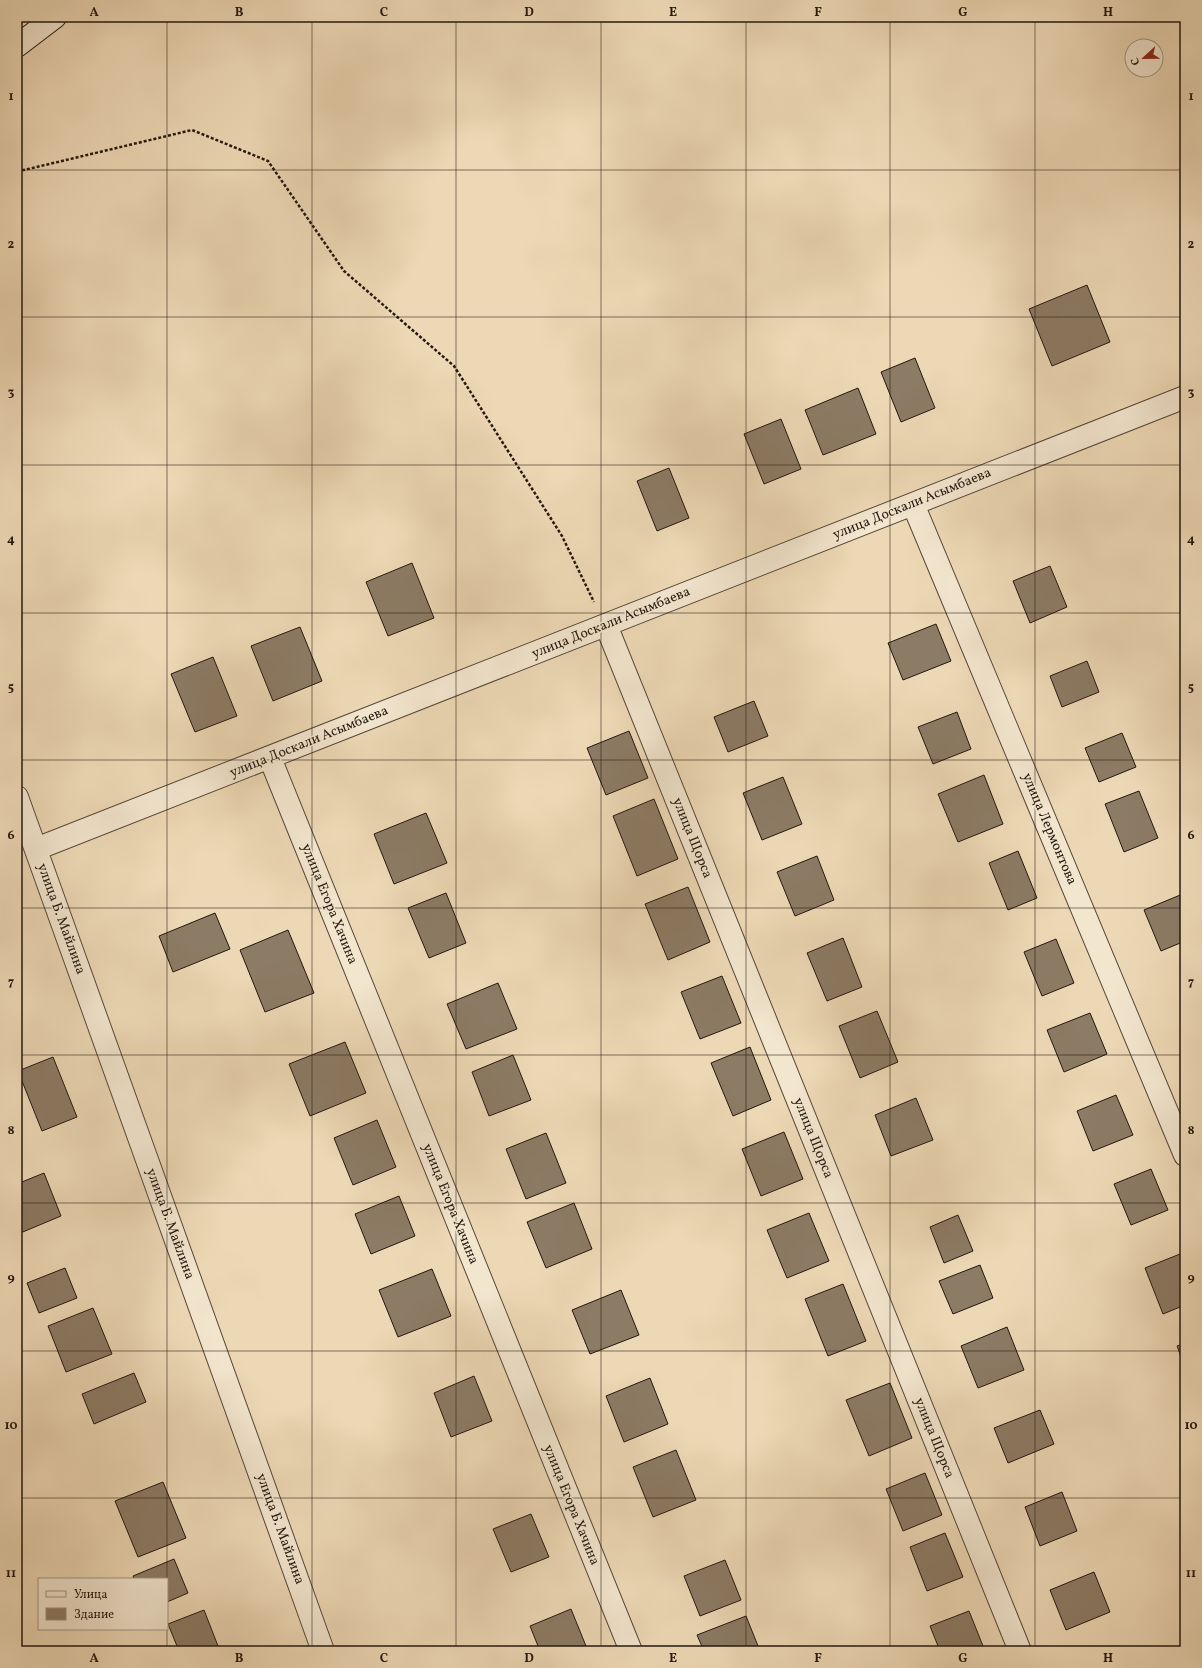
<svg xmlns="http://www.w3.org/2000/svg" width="1202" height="1668" font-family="Vollkorn,serif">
	<rect width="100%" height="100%" fill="#edd8b5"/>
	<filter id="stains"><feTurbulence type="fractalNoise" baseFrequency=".005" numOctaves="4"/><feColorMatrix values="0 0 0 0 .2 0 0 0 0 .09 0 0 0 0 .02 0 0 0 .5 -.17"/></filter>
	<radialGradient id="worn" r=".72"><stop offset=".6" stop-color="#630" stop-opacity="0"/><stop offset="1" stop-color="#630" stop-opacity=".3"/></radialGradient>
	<!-- building -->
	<path fill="#8c7b65" stroke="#23170f" d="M1087,285L1110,342L1052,366L1029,309Z
		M915,358L935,408L901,422L881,372Z
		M858,388L876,434L823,455L805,410Z
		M781,419L801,469L764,484L744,434Z
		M669,468L689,518L657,531L637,481Z
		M412,563L434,618L388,636L366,582Z
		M1050,566L1067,607L1030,623L1013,581Z
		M936,624L951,661L903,680L888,643Z
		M300,627L322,681L273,701L251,646Z
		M213,657L237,716L195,732L171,674Z
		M1087,661L1099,692L1062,707L1050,676Z
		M754,701L768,736L728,752L714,717Z
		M957,712L971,749L933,764L918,727Z
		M629,731L648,778L606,795L587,748Z
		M1122,733L1136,767L1099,782L1085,748Z
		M984,775L1003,824L958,842L938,794Z
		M783,777L802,824L762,840L743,793Z
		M1139,791L1158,838L1124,852L1105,804Z
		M654,799L678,859L637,876L613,816Z
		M426,813L447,863L394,884L374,834Z
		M1018,851L1037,898L1008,910L989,863Z
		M817,856L834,900L795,916L777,872Z
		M688,887L710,942L668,960L645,904Z
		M446,893L466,943L429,958L408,908Z
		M1185,893V941L1161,951L1144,910Z
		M215,913L230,949L173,972L159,936Z
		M288,930L314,993L265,1012L240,950Z
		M843,938L862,987L827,1001L807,953Z
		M1056,939L1074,983L1042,996L1024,952Z
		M722,976L741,1023L700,1039L681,992Z
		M498,983L517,1029L466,1049L447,1004Z
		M877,1011L898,1062L860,1078L839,1026Z
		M1090,1013L1107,1054L1064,1072L1047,1030Z
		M345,1042L366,1093L310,1116L289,1064Z
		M750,1047L771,1100L733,1116L711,1063Z
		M513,1055L531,1100L489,1116L472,1072Z
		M53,1057L77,1117L42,1131L18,1071Z
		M1116,1095L1133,1135L1093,1151L1077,1111Z
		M916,1098L933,1140L891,1156L875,1115Z
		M377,1120L396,1167L353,1185L334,1138Z
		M784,1132L803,1179L761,1196L742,1149Z
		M546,1133L566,1183L526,1199L506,1149Z
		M1151,1169L1168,1210L1131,1225L1114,1184Z
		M44,1173L61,1216L18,1234L17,1230V1184Z
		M399,1196L415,1236L371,1254L355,1214Z
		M574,1203L592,1249L546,1268L527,1222Z
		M809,1213L829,1261L787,1278L767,1230Z
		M958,1215L973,1251L944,1263L930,1227Z
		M1185,1252V1305L1163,1314L1145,1268Z
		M980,1265L993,1298L953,1314L939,1281Z
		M65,1268L77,1298L39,1313L27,1283Z
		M432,1269L451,1316L398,1337L379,1290Z
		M843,1284L866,1341L828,1356L805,1299Z
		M621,1290L639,1335L590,1354L572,1310Z
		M93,1308L112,1354L66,1372L48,1326Z
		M1007,1327L1024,1370L978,1388L961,1346Z
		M1185,1343V1367L1177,1346Z
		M134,1373L146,1402L94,1424L82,1394Z
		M474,1376L492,1421L451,1437L434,1393Z
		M650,1378L668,1424L624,1442L606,1396Z
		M890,1383L912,1438L869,1456L846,1400Z
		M1040,1410L1054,1444L1008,1463L994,1428Z
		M676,1450L696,1500L653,1517L633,1467Z
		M925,1473L942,1515L903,1531L886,1489Z
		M163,1482L186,1538L138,1557L115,1501Z
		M1062,1492L1077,1531L1040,1546L1025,1507Z
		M531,1514L549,1557L511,1572L493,1529Z
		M945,1533L963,1577L927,1591L910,1547Z
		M174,1559L188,1593L167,1602V1579H134L133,1576Z
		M725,1560L741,1600L700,1616L684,1576Z
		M1094,1572L1110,1612L1066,1630L1050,1590Z
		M571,1609L588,1651H540L530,1626Z
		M204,1610L218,1646L205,1651H179L168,1624Z
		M969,1611L985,1651H940L930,1626Z
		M746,1616L760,1651H704L697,1635Z"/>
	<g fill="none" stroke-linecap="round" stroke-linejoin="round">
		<!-- minor casing -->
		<g stroke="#564738" stroke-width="24">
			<path id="minor" d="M913,504L1185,1155
				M606,625L1020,1651
				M270,758L631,1651
				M17,797L323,1651
				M36,849L1185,397"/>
		</g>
		<!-- secondary casing -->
		<g stroke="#23170f" stroke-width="24">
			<path id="secondary" d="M17,46L55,17"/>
		</g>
		<!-- path -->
		<path stroke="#23170f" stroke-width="2.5" stroke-dasharray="3 2" stroke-linecap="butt" d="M17,170H24L192,130L268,161L344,271L454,366L562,536L594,602"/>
		<!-- minor -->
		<use href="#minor" stroke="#f3e6cf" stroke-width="22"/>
		<!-- secondary -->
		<use href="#secondary" stroke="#f3e6cf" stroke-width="22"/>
	</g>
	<!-- grid -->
	<path fill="none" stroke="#23170f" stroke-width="1" stroke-opacity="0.55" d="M167,17V1579M312,17V1651M456,17V1651M601,17V1651M746,17V1651M890,17V1651M1035,17V1651M17,170H1185M17,317H1185M17,465H1185M17,613H1185M17,760H1185M17,908H1185M17,1055H1185M17,1203H1185M17,1351H1185M17,1498H1185M167,1629V1651"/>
	<g text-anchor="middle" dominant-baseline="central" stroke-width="3" stroke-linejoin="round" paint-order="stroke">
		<!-- street labels -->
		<g font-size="14" fill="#23170f" stroke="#f3e6cf">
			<text transform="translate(912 504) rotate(-22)">улица Доскали Асымбаева</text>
			<text transform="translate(611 623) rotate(-22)">улица Доскали Асымбаева</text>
			<text transform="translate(309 742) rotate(-22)">улица Доскали Асымбаева</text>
			<text transform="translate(1049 829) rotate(67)">улица Лермонтова</text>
			<text transform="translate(692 838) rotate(68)">улица Щорса</text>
			<text transform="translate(329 904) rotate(68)">улица Егора Хачина</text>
			<text transform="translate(61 919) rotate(70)">улица Б. Майлина</text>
			<text transform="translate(813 1138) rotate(68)">улица Щорса</text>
			<text transform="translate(450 1204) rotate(68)">улица Егора Хачина</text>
			<text transform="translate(170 1224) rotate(70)">улица Б. Майлина</text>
			<text transform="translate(934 1438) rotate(68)">улица Щорса</text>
			<text transform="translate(571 1505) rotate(68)">улица Егора Хачина</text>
			<text transform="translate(280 1529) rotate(70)">улица Б. Майлина</text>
		</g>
	</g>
	<!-- margin -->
	<rect width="1202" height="1668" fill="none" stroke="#edd8b5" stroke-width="44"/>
	<!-- legend -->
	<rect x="38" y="1578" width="130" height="52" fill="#f3e6cf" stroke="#a09382"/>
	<rect x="46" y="1591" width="20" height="6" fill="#f3e6cf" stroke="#a09382"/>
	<text x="74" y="1598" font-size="12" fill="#23170f">Улица</text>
	<rect x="46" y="1608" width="20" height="12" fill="#8c7b65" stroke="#a09382"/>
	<text x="74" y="1618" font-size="12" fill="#23170f">Здание</text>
	<!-- north arrow -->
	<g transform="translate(1144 58) rotate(248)"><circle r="19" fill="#f3e6cf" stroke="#a09382"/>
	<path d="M0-3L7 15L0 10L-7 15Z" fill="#8f2418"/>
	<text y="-6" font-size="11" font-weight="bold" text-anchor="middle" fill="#23170f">С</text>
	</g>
	<rect x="22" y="22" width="1158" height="1624" fill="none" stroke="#23170f" stroke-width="1.5"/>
	<g font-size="13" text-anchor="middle" font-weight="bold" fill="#23170f">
		<text x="94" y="16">A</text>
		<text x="239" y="16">B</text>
		<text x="384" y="16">C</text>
		<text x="529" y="16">D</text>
		<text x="673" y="16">E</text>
		<text x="818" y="16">F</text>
		<text x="963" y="16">G</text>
		<text x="1108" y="16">H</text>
		<text x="11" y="100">1</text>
		<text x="1191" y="100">1</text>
		<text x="11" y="248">2</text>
		<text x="1191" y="248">2</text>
		<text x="11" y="396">3</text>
		<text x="1191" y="396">3</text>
		<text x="11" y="543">4</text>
		<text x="1191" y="543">4</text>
		<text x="11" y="691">5</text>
		<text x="1191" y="691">5</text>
		<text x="11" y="839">6</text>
		<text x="1191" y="839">6</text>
		<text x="11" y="986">7</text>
		<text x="1191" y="986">7</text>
		<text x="11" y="1134">8</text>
		<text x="1191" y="1134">8</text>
		<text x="11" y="1281">9</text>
		<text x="1191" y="1281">9</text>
		<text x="11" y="1429">10</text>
		<text x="1191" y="1429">10</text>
		<text x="11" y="1577">11</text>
		<text x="1191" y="1577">11</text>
		<text x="94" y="1662">A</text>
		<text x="239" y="1662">B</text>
		<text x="384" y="1662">C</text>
		<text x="529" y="1662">D</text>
		<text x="673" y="1662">E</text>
		<text x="818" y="1662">F</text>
		<text x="963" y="1662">G</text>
		<text x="1108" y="1662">H</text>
	</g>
	<rect width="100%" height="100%" filter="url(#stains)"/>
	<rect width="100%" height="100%" fill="url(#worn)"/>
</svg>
